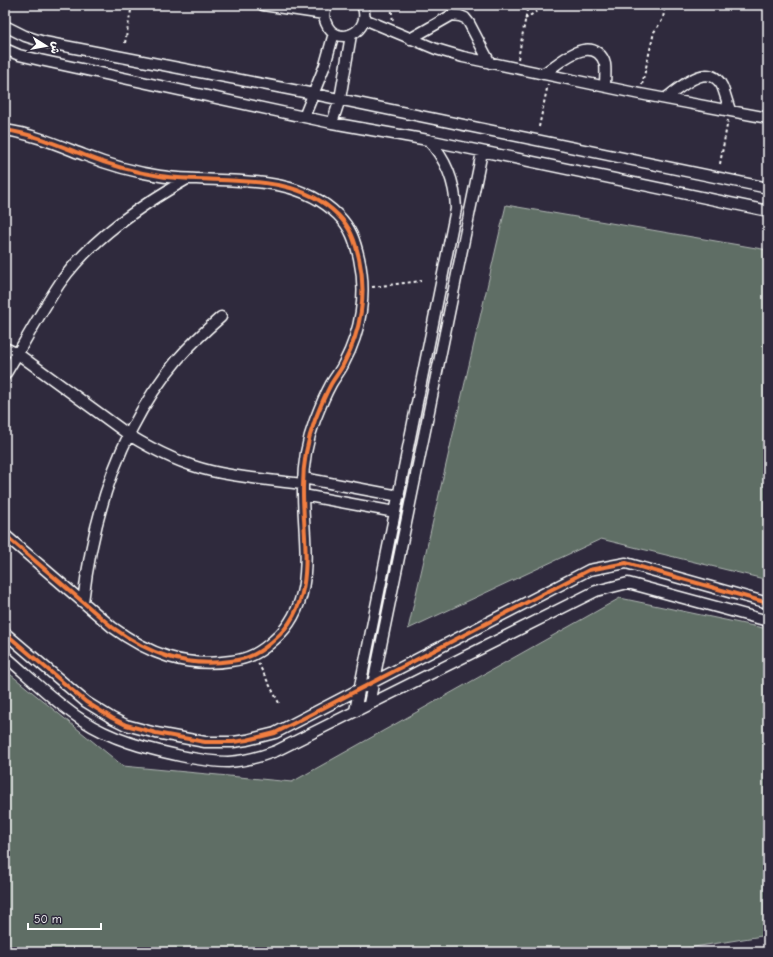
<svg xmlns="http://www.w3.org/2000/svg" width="773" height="957" font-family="'Comic Neue','Playpen Sans Arabic',sans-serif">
	<rect width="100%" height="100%" fill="#2f2a3d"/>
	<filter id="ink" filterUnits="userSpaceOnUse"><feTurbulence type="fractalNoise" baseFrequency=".025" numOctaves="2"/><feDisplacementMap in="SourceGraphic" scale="8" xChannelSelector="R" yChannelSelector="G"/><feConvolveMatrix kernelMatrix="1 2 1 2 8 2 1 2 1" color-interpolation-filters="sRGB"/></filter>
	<g filter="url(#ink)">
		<!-- green -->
		<path fill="#5f6e65" stroke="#afb6b2" d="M506,205L768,250V580L601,539L408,629Z
			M620,598L768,629V935L663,952H5V670L123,766L292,782Z"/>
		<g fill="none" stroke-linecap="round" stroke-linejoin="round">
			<!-- minor casing -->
			<g stroke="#fff" stroke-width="13">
				<path id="minor" d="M263,5L324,14
					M327,5C324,11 323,17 326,23C336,49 374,32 362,5
					M364,19L436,49L463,57L640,94L768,118
					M5,26L25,36L44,42L314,94L768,188
					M410,39L452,15L460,16L465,18L469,23L490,63
					M5,49L19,55L40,60L332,123L428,140L768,211
					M543,74C558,64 582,41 598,53C602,56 604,60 605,64C606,71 605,79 605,86
					M666,98C680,88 708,60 722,86C725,93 727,102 730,110
					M304,117L325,65L334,33
					M332,123L340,99L351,35
					M5,130C33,134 58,145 84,155C109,165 134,172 160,176C219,185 292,169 338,215C351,228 355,241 359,258C367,294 361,331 344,363C341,370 335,377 331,384C325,395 320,407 315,420C307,441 303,465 303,487C302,540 320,600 274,640C261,652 249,659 231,661C185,668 149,654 112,627L5,535
					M5,348L18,354L129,435C155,451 181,464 211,471C241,478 272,480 303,484
					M5,375C23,345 40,313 60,283C92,238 140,206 187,179
					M303,478L399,496
					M303,495L395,512
					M83,602C93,515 120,427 178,359C191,344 206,330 221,317
					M5,633L86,702L112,718L126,725L156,733L205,742H233L247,740L275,733L589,570L626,563L768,603
					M5,656C30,677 54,702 82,720C112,740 145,748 181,756C196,759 212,762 228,762C245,761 260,757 276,751L596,591L628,583L768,621
					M369,704L482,152
					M355,711L456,209C455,182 447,160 428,140"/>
			</g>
			<!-- path -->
			<path stroke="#fff" stroke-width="2" stroke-dasharray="3 3" stroke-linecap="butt" d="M391,5L393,22
				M767,5H768
				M525,19L537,11
				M125,43L132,5
				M518,59L528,5
				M5,82V81
				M642,85L654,32L663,19L665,5
				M539,127L548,84
				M720,164L728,120
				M372,287L421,281
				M258,663L279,703"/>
			<!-- minor -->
			<use href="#minor" stroke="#2f2a3d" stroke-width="10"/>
			<!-- cycleway casing -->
			<g stroke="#2f2a3d" stroke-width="6">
				<path id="cycleway" d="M5,130C33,134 58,145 84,155C109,165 134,172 160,176C219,185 292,169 338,215C351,228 355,241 359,258C367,294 361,331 344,363C341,370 335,377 331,384C325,395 320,407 315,420C307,441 303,465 303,487C302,540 320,600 274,640C261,652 249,659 231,661C185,668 149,654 112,627L5,535
					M5,633L86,702L112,718L126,725L156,733L205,742H233L247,740L275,733L589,570L626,563L768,603"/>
			</g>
			<!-- cycleway -->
			<use href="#cycleway" stroke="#f27e40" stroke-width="4"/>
		</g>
	</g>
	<!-- margin -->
	<rect width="773" height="957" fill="none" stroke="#2f2a3d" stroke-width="20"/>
	<rect x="10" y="10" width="753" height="937" fill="none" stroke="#fff" stroke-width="1.5" filter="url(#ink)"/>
	<!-- north arrow -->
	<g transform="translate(46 46) rotate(101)" stroke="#2f2a3d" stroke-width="3" paint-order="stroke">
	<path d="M0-3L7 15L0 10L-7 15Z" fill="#ffffff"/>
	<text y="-6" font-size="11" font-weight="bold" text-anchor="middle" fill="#ffffff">ش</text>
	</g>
	<!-- scale -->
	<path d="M28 923v6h73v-6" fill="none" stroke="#ffffff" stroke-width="2"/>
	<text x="34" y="923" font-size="12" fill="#ffffff" stroke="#2f2a3d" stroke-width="3" paint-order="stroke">50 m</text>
</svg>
